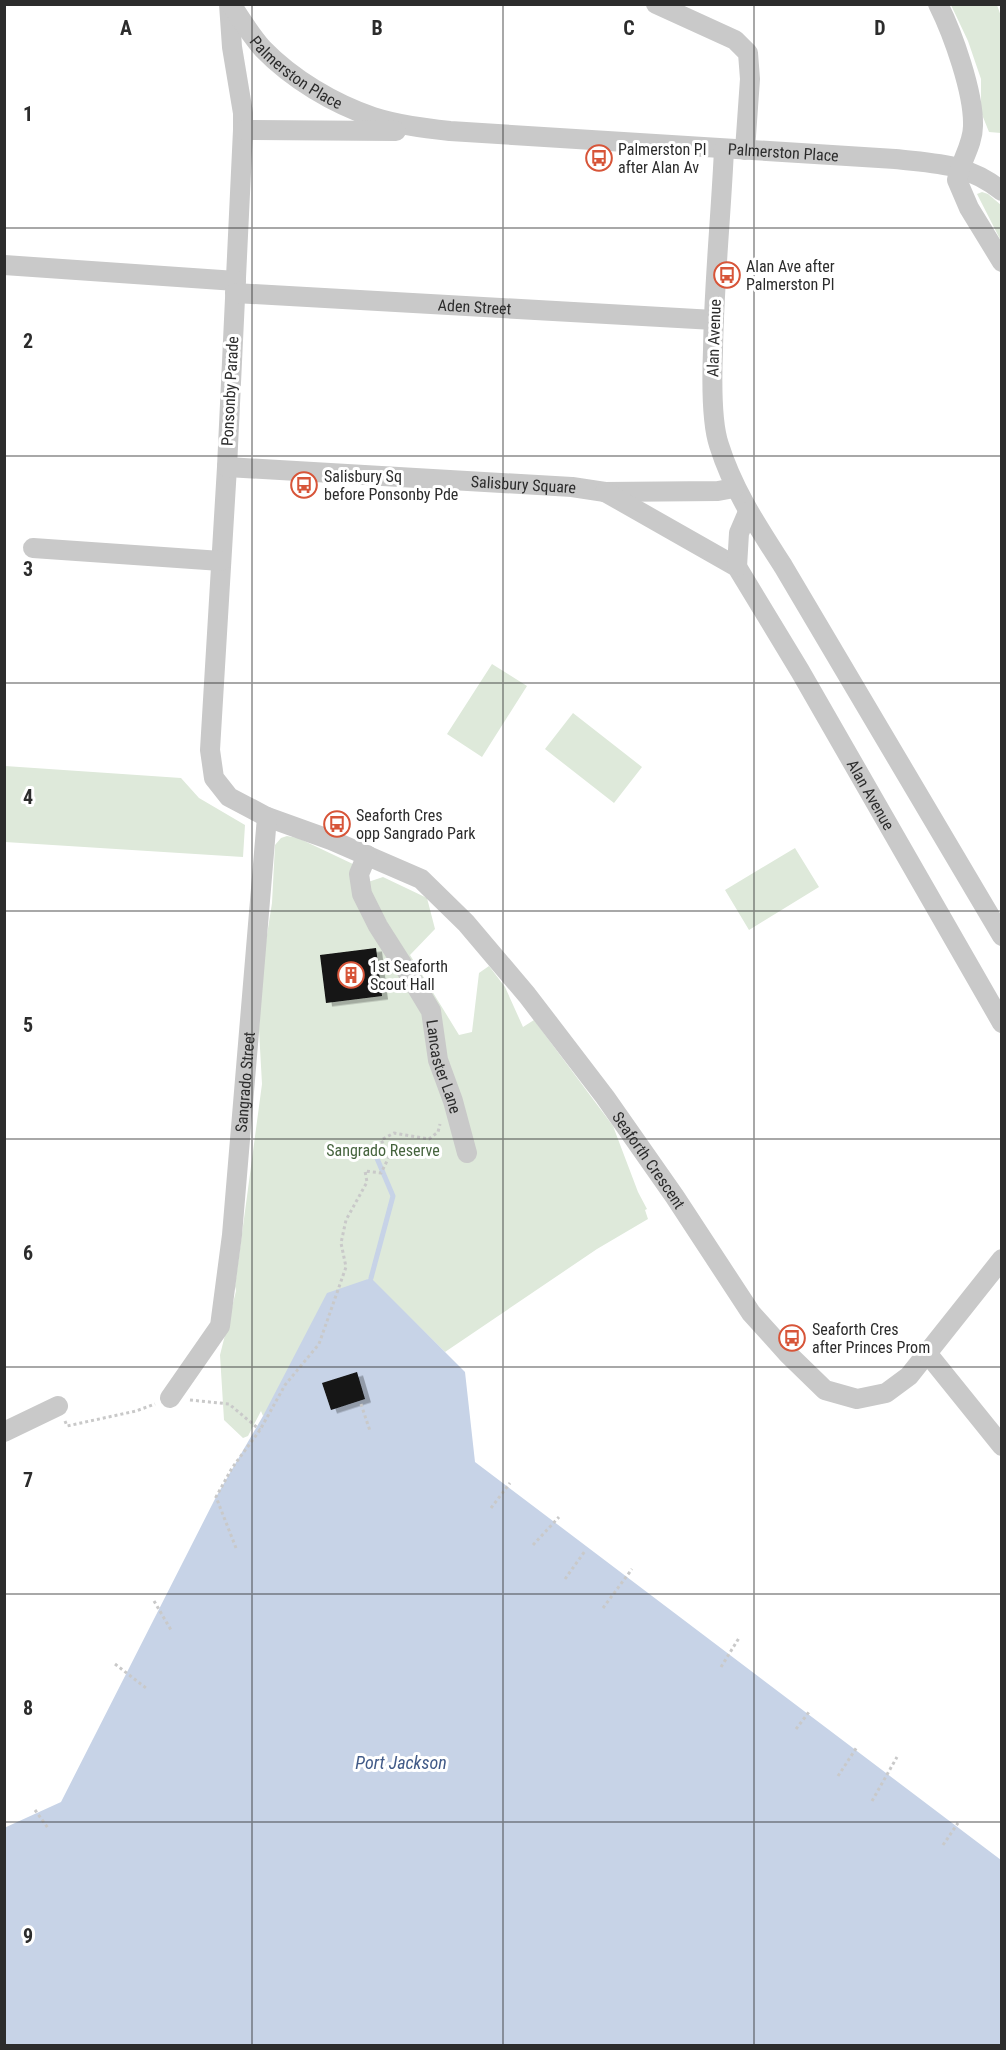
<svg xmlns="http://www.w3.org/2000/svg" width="1006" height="2050" font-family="'Roboto Condensed',sans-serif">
	<defs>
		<filter id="shadow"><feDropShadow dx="6" dy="3.5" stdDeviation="0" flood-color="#0004"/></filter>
	</defs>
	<rect width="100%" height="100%" fill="#fff"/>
	<!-- green -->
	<path fill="#dee9da" d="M951,5H997L1002,19L1001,133L989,132L981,112V79L968,41Z
		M982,192L988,194L1001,205V241L977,194Z
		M492,664L527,686L482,757L447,734Z
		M573,713L642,767L614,803L545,749Z
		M5,766L181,778L199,798L245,825L243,857L5,842Z
		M287,836L298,838L355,865L365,883L383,877L427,898L435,929L410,955L459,1035L472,1032L479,973L489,966L505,987L523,1027L534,1020L613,1126L638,1192L647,1209L645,1210L648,1219L597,1249L445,1352L389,1297L368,1279L263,1416L261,1411L248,1436L243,1438L224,1420L220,1355L236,1291L235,1286L262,1084L259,1030L261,973L272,903L275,845L281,838Z
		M795,848L819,887L749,930L725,890Z"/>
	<!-- water -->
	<path fill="#c7d3e7" d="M371,1278L465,1372L475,1462L1001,1860V2045H5L4,1828L61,1802L216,1497L263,1416L327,1293Z"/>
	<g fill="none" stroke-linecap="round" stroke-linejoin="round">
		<!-- stream -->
		<path stroke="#c7d3e7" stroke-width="5" d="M371,1278L393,1196L373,1149"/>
	</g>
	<!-- building -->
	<path fill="#131313" filter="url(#shadow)" d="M376,948L382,996L326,1003L320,955Z
		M357,1372L365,1399L331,1410L322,1383Z"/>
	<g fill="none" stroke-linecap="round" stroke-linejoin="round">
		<!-- path -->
		<path stroke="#c9c9c9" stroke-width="3" stroke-dasharray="3 3" stroke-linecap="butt" d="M190,1400L229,1404L260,1430
			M361,1404L370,1431
			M65,1421L67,1426L136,1411L155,1404
			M491,1508L510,1483
			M533,1545L559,1517
			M236,1548L216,1497L232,1468L260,1430L285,1385L319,1344L346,1267L341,1243L346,1220L367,1182L365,1171L381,1173L390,1155L381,1140L394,1133L429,1139L438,1132L440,1124
			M565,1579L585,1551
			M154,1601L171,1630
			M603,1608L632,1569
			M115,1664L146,1688
			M721,1667L739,1638
			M796,1729L809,1712
			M838,1776L857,1747
			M872,1801L897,1757
			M35,1810L48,1828
			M943,1845L958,1823"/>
		<!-- minor -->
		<g stroke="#c9c9c9" stroke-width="20">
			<path id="s1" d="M229,4L232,47L243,113V130L227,467L210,750L214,778L229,797L267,817L331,840L421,879L466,923L527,995L605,1097L675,1197L751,1313L788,1354L825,1390L857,1399L886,1393L909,1376L1002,1259"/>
			<path id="s2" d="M231,4C241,19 251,36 263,49C292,79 334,104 373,117C398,125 424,128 450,131L895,159C938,164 966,163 1002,191"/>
			<path d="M656,4L735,40L748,53L750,79L745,150"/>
			<path d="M938,4C953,34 974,93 973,126C973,145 960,162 957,180L969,208L1002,262"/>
			<path d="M243,130L396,131"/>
			<path d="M724,149C721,216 714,283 713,350C712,376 711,421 719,445C733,490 758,527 783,566L1002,936"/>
			<path d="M4,265L236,281"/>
			<path id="s3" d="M235,293L714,320"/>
			<path id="s4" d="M227,467L572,487L605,492L718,491L734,488"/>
			<path id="s5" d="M605,492L737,567L800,671L1002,1023"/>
			<path d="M33,548L221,561"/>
			<path d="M737,567L739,533L748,512"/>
			<path id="s6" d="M367,855L359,874L362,894L378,926L413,981L431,1011L438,1060L453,1101L467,1153"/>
			<path d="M927,1353L1002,1446"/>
			<path id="s7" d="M170,1398L220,1326L232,1235L267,817"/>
			<path d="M4,1432L58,1406"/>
		</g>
	</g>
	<!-- grid -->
	<path fill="none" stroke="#2c2c2c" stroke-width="1.5" stroke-opacity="0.55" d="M252,4V2046M503,4V2046M754,4V2046M4,228H1002M4,456H1002M4,683H1002M4,911H1002M4,1139H1002M4,1367H1002M4,1594H1002M4,1822H1002"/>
	<!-- icons -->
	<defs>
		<g id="bus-ring" transform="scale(1.35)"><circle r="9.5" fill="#fff" stroke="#d75539" stroke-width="1.5"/><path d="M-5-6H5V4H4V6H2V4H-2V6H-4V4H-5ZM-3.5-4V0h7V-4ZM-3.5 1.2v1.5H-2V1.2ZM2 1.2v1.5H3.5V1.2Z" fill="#d75539"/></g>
		<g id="building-ring" transform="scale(1.35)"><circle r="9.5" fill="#fff" stroke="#d75539" stroke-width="1.5"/><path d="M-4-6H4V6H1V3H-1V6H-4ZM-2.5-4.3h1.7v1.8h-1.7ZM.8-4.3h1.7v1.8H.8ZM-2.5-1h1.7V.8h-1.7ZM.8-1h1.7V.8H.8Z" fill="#d75539"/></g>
	</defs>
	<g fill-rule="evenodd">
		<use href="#bus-ring" x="599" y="158"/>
		<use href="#bus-ring" x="727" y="275"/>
		<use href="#bus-ring" x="304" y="485"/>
		<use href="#bus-ring" x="337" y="824"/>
		<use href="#building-ring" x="351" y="975"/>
		<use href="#bus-ring" x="792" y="1338"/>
	</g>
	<g text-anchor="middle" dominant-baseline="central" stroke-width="6" stroke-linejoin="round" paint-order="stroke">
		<!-- street labels -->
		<g font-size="16" fill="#2c2c2c" stroke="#fff">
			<text stroke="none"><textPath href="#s2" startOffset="96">Palmerston Place</textPath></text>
			<text stroke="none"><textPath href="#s2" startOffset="598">Palmerston Place</textPath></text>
			<text stroke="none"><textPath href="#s3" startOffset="240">Aden Street</textPath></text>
			<text transform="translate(714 338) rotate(-88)">Alan Avenue</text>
			<text transform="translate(230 391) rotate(-87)">Ponsonby Parade</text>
			<text stroke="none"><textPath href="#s4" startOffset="297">Salisbury Square</textPath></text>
			<text stroke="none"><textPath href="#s5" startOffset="416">Alan Avenue</textPath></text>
			<text stroke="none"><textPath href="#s6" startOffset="234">Lancaster Lane</textPath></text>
			<text stroke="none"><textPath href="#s7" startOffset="333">Sangrado Street</textPath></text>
			<text stroke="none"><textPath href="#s1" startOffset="1372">Seaforth Crescent</textPath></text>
		</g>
		<!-- poi labels -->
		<g font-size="16" fill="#2c2c2c" stroke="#fff" text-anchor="start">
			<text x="618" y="149">Palmerston Pl<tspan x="618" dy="18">after Alan Av</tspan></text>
			<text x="746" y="266">Alan Ave after<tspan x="746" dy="18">Palmerston Pl</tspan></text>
			<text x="324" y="476">Salisbury Sq<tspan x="324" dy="18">before Ponsonby Pde</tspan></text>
			<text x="356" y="815">Seaforth Cres<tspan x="356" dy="18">opp Sangrado Park</tspan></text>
			<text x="370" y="966">1st Seaforth<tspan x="370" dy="18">Scout Hall</tspan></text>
			<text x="812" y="1329">Seaforth Cres<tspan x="812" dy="18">after Princes Prom</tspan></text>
		</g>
		<!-- park labels -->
		<g font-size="16" fill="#45633d" stroke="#fff">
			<text x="383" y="1150">Sangrado Reserve</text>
		</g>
		<!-- water labels -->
		<g font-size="18" font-style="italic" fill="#415a87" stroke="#fff">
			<text x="401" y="1762">Port Jackson</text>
		</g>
	</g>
	<g font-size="20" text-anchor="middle" font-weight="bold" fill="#2c2c2c" stroke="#fff" stroke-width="6" stroke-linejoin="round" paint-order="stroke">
		<text x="126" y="35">A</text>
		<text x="377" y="35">B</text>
		<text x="629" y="35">C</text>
		<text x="880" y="35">D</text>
		<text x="28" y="121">1</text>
		<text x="28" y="348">2</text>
		<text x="28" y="576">3</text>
		<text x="28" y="804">4</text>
		<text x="28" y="1032">5</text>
		<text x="28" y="1260">6</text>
		<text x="28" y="1487">7</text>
		<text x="28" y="1715">8</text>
		<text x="28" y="1943">9</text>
	</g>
	<!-- border -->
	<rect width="1006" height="2050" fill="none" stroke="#2c2c2c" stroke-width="12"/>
</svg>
